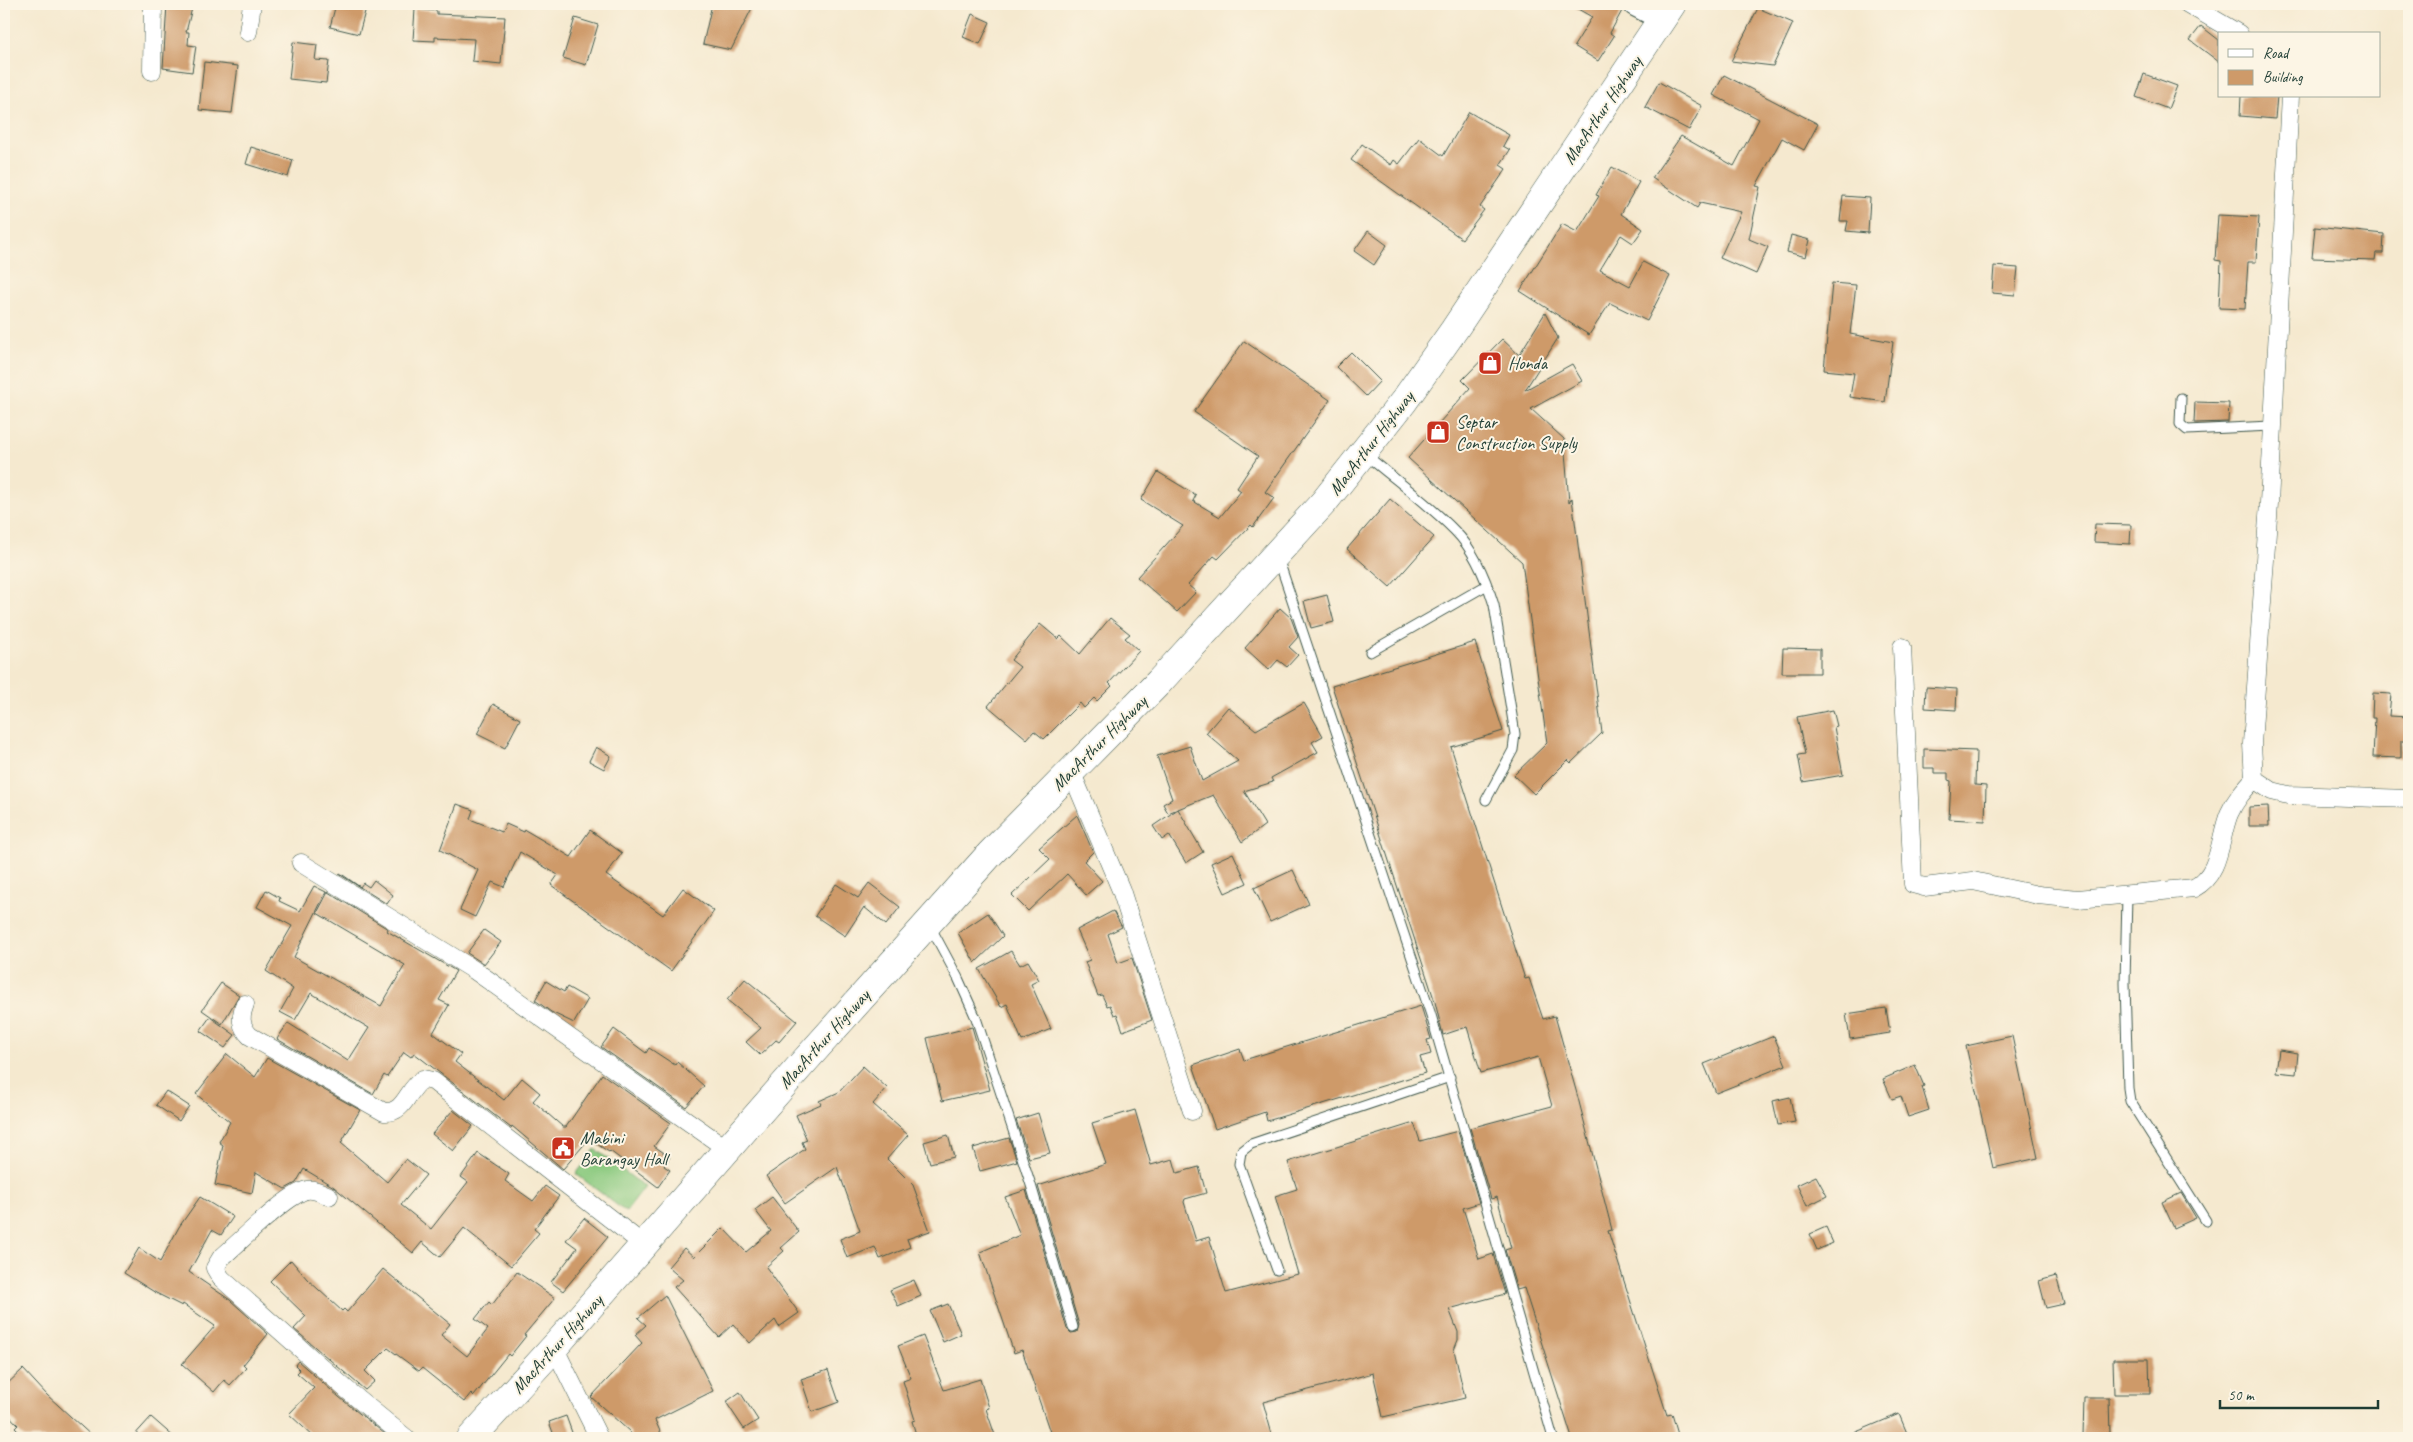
<svg xmlns="http://www.w3.org/2000/svg" width="2413" height="1442" font-family="Caveat,sans-serif">
	<rect width="100%" height="100%" fill="#fcf5e5"/>
	<filter id="ink" filterUnits="userSpaceOnUse"><feTurbulence type="fractalNoise" baseFrequency=".02" numOctaves="2"/><feDisplacementMap in="SourceGraphic" scale="10" xChannelSelector="R" yChannelSelector="G"/><feConvolveMatrix kernelMatrix="1 2 1 2 8 2 1 2 1" color-interpolation-filters="sRGB"/></filter>
	<filter id="wash" filterUnits="userSpaceOnUse"><feTurbulence type="fractalNoise" baseFrequency=".0096" numOctaves="4" result="noise"/><feDisplacementMap in="SourceGraphic" scale="20" xChannelSelector="R" yChannelSelector="G"/><feGaussianBlur stdDeviation="1.12" result="paint"/><feColorMatrix in="noise" values="0 0 0 0 0 0 0 0 0 0 0 0 0 0 0 0 0 1.4 0 .05"/><feComposite in="paint" operator="in"/></filter>
	<g filter="url(#wash)">
		<rect width="100%" height="100%" fill="#f5e9cf"/>
		<!-- green -->
		<path fill="#8cca80" stroke="#56845a" d="M595,1149L645,1187L626,1212L576,1174Z"/>
		<g id="blocks">
			<!-- building -->
			<path fill="#ce9a69" d="M167,4H193L186,32H189L188,45L196,46L192,72L163,68Z
				M336,4H367L359,34L330,27Z
				M712,4H754L731,50L703,44Z
				M1569,4H1622L1623,9L1610,33L1614,36L1598,61L1574,46L1592,17Z
				M1758,8L1793,23L1773,66L1731,61Z
				M415,9L437,11V14L505,17L501,64L472,61L474,39L435,37V41L413,40Z
				M972,14L990,22L980,44L963,37Z
				M575,18L598,25L586,65L563,58Z
				M2201,26L2219,40V62L2190,40Z
				M293,42L317,45L315,60L329,61L326,83L289,79Z
				M204,62L238,66L232,113L199,110Z
				M2144,74L2177,86L2168,109L2136,97Z
				M1724,75L1818,124L1804,150L1782,138L1756,186L1760,187L1749,239L1768,247L1756,274L1720,258L1741,212L1700,203L1697,208L1652,178L1681,136L1734,166L1759,119L1713,95Z
				M1659,82L1702,106L1689,130L1645,107Z
				M2241,96H2277L2275,119L2240,116Z
				M1469,112L1509,135L1503,146L1510,150L1500,165L1506,169L1480,207L1484,210L1462,239L1351,160L1362,144L1391,165L1394,160L1399,164L1419,138L1443,156Z
				M251,147L293,160L288,177L246,164Z
				M1612,167L1639,182L1621,214L1643,229L1633,243L1621,235L1600,270L1630,286L1643,262L1670,276L1647,321L1610,303L1589,335L1520,291L1562,224L1577,232L1599,196L1596,195Z
				M1843,196L1870,198L1868,233L1846,231L1848,221H1840Z
				M2218,215L2259,217L2256,262H2248L2245,309L2219,308L2221,261L2215,260Z
				M2315,227L2384,234L2383,253H2376L2375,260L2312,258Z
				M1368,231L1387,245L1374,265L1354,251Z
				M1791,235L1810,240L1806,257L1787,252Z
				M1994,266L2018,268L2015,295L1992,293Z
				M1832,283L1856,285L1850,334L1893,342L1885,402L1850,397L1854,373L1824,370Z
				M1545,313L1558,338L1525,390L1572,364L1582,381L1531,409L1564,439L1569,503L1572,498L1602,733L1571,763L1568,760L1534,794L1514,775L1547,743L1522,562L1408,458L1470,388L1462,380L1502,339L1519,355Z
				M1244,341L1330,400L1265,492L1274,498L1253,527L1251,525L1218,559L1214,556L1188,585L1196,592L1177,612L1137,577L1183,526L1141,500L1158,472L1196,495L1193,501L1220,517L1241,491L1237,488L1258,456L1194,412Z
				M1351,352L1380,381L1366,396L1336,367Z
				M2195,402L2229,403L2228,422L2194,423Z
				M1390,499L1434,537L1390,587L1347,549Z
				M2095,524L2131,525L2130,544L2094,542Z
				M1327,595L1334,622L1311,628L1304,601Z
				M1280,608L1291,618L1298,637L1289,647L1298,655L1287,667L1278,660L1269,670L1245,648Z
				M1110,618L1130,634L1125,638L1139,651L1109,683L1112,686L1097,701L1094,698L1084,708L1080,703L1044,739L1034,731L1027,739L988,706L1020,667L1011,660L1040,624L1058,639L1061,636L1080,654Z
				M1475,642L1503,731L1451,747L1525,979L1529,978L1543,1019L1555,1016L1577,1094L1612,1230L1608,1231L1667,1415L1672,1414L1679,1438H1572L1524,1288L1517,1290L1505,1250L1511,1248L1497,1197L1491,1199L1470,1128L1552,1106L1538,1057L1481,1073L1467,1027L1443,1035L1435,1002L1332,686Z
				M1783,648L1820,649V673H1782Z
				M1926,687L1957,689L1956,710L1925,708Z
				M2373,693L2391,694L2389,716L2409,717V741H2401V758L2373,757L2375,718H2372Z
				M1304,703L1323,736L1312,742L1318,752L1271,778L1273,782L1244,791L1265,825L1242,842L1213,795L1168,813L1163,804L1172,799L1157,756L1190,746L1202,781L1238,761L1206,733L1228,707L1256,730Z
				M493,704L520,719L505,748L477,734Z
				M1833,710L1837,726L1834,727L1843,775L1803,782L1798,755L1805,754L1797,717Z
				M596,747L611,756L604,769L589,761Z
				M1924,749L1976,751L1975,785L1986,786L1985,821L1949,819L1951,781L1948,780V773H1934V768H1924Z
				M457,804L473,810L470,819L502,832L506,824L524,832L525,830L571,857L590,830L622,853L606,875L663,915L683,888L714,911L671,971L551,885L558,875L520,852L504,887L492,882L475,917L460,910L478,870L440,850Z
				M2268,806L2269,826H2249V807Z
				M1178,809L1203,852L1186,863L1169,835L1162,840L1153,826Z
				M1077,815L1093,852L1084,861L1102,881L1086,895L1067,874L1028,911L1012,895L1050,859L1039,848Z
				M1233,853L1247,883L1225,893L1211,863Z
				M1293,870L1309,904L1270,922L1254,888Z
				M340,873L360,887L363,883L369,887L374,880L393,895L387,904L339,874Z
				M869,883L900,907L886,925L864,907L845,936L815,916L836,884L858,898Z
				M314,886L326,892L294,957L381,1006L405,965L317,913L328,892L388,929L387,931L456,971L439,1000L449,1005L433,1033L461,1054L455,1062L504,1100L522,1078L540,1093L533,1101L563,1127H566L602,1074L671,1123L654,1146L670,1157L664,1166L670,1170L658,1187L610,1151L609,1152L589,1139L563,1169L512,1126L511,1128L414,1053L411,1057L404,1052L387,1077L384,1075L373,1094L277,1039L288,1023L348,1061L369,1028L311,993L295,1020L280,1012L293,989L266,971L292,926L257,907L266,890L280,898L279,901L300,911Z
				M1113,911L1122,927L1108,934L1118,963L1132,958L1152,1020L1123,1031L1117,1014L1114,1015L1110,1005L1107,1006L1102,995L1098,996L1085,962L1090,960L1077,930Z
				M988,913L1003,936L975,963L958,933Z
				M484,930L501,942L484,964L467,953Z
				M1011,951L1020,965L1028,961L1039,980L1031,984L1051,1029L1022,1041L1007,1004L1001,1007L979,969Z
				M745,979L797,1021L779,1042L776,1040L760,1055L746,1042L761,1028L727,1000Z
				M546,981L564,992L567,987L588,999L574,1023L551,1012L535,1000Z
				M221,983L239,995L222,1024L202,1010Z
				M1421,1006L1431,1039L1427,1040L1431,1054L1420,1057L1425,1073L1267,1121L1265,1112L1215,1129L1193,1065L1240,1049L1244,1060Z
				M1886,1008L1890,1033L1850,1039L1846,1014Z
				M210,1017L235,1035L225,1048L200,1031Z
				M972,1027L990,1090L942,1101L927,1038Z
				M614,1029L646,1053L649,1048L675,1065L677,1062L704,1086L686,1107L601,1047Z
				M1774,1036L1786,1065L1716,1093L1704,1064Z
				M2012,1036L2038,1158L1993,1168L1966,1046Z
				M2279,1050L2298,1053L2296,1074L2276,1072Z
				M227,1054L255,1077L267,1058L360,1110L341,1143L387,1182L406,1159L426,1175L401,1205L431,1229L468,1182L461,1177L478,1153L509,1174L505,1181L533,1201L545,1186L559,1196L534,1229L539,1233L511,1266L464,1228L440,1257L422,1242L413,1253L334,1187L304,1169L296,1183L285,1189L256,1172L252,1193L215,1185L223,1145L219,1142L230,1122L196,1094Z
				M1915,1065L1924,1086L1922,1087L1929,1110L1908,1117L1901,1096L1892,1099L1883,1079Z
				M863,1066L887,1088L873,1104L908,1135L887,1159L913,1185L930,1231L907,1239L910,1247L880,1259L875,1247L847,1258L840,1239L860,1231L837,1167L785,1203L766,1176L805,1149L802,1142L807,1140L796,1115L821,1104L819,1101L839,1092Z
				M166,1091L189,1106L179,1121L156,1105Z
				M1790,1097L1795,1122L1778,1125L1773,1101Z
				M453,1110L473,1126L453,1151L432,1134Z
				M1135,1110L1151,1165L1173,1159L1177,1173L1199,1167L1206,1193L1185,1199L1184,1202L1196,1241L1209,1237L1226,1293L1298,1274L1275,1196L1297,1189L1288,1162L1414,1123L1420,1141L1458,1131L1479,1203L1463,1208L1479,1259L1493,1254L1505,1294L1449,1309L1458,1332V1340L1454,1350L1465,1398L1383,1417L1373,1373L1263,1402L1273,1438H1052L1022,1350L1014,1353L980,1252L1020,1235L1005,1197L1026,1190L1067,1329L1071,1333L1077,1332L1079,1325L1038,1186L1106,1164L1092,1123Z
				M1038,1113L1050,1153L1029,1158L1016,1120Z
				M948,1135L954,1157L930,1163L924,1142Z
				M1009,1138L1017,1161L980,1171L973,1148Z
				M1816,1176L1827,1196L1807,1206L1797,1185Z
				M2181,1193L2196,1218L2174,1228L2162,1202Z
				M200,1197L233,1217L221,1235L212,1230L189,1272L230,1300L268,1334L243,1365L246,1368L230,1385L224,1380L214,1392L182,1364L215,1326L183,1304L182,1306L156,1293L124,1273L139,1248L160,1262L179,1227Z
				M772,1197L799,1232L781,1248L784,1251L766,1267L799,1313L779,1327L775,1320L750,1343L733,1324L719,1337L674,1287L683,1280L668,1267L684,1248L694,1257L723,1228L746,1252L771,1231L755,1210Z
				M584,1218L608,1237L563,1291L551,1282L577,1248L566,1240Z
				M1826,1227L1833,1243L1817,1250L1810,1234Z
				M291,1260L307,1279L342,1311L344,1309L347,1312L383,1269L450,1324L441,1335L467,1356L488,1329L475,1319L489,1302L492,1305L517,1272L555,1298L524,1335L526,1336L510,1356L508,1354L474,1396L471,1393L464,1402L422,1368L419,1371L388,1348L365,1371L375,1381L365,1390L294,1329L306,1316L270,1281Z
				M2056,1276L2064,1304L2046,1308L2039,1281Z
				M914,1280L921,1296L898,1306L890,1290Z
				M665,1295L713,1391L655,1420L663,1438H632L630,1432L591,1397L642,1343L635,1335L646,1325L638,1318Z
				M948,1304L961,1334L943,1342L930,1311Z
				M923,1336L944,1390L980,1379L989,1408L986,1409L996,1438H917L912,1421L915,1420L903,1381L911,1378L898,1346Z
				M2113,1359H2149L2150,1394H2114Z
				M298,1361L339,1397L390,1438H315L289,1414L314,1388L297,1373L300,1370L295,1365Z
				M23,1369L47,1395L94,1438H25L15,1428L18,1425L4,1410V1387Z
				M828,1370L839,1402L812,1412L801,1379Z
				M740,1392L758,1420L744,1429L726,1402Z
				M2084,1398H2109L2110,1435L2083,1436Z
				M1899,1414L1909,1438H1842Z
				M566,1416L574,1438H555L549,1422Z
				M151,1417L175,1438H132Z"/>
		</g>
	</g>
	<g filter="url(#ink)">
		<use href="#blocks" fill-opacity="0" stroke="#3f574b" stroke-width="1"/>
		<g fill="none" stroke-linecap="round" stroke-linejoin="round">
			<!-- lane casing -->
			<g stroke="#3f574b" stroke-width="11">
				<path id="lane" d="M2181,398L2180,424L2187,430L2271,426
					M1365,454C1394,479 1428,503 1455,531C1475,551 1486,579 1494,605L1515,734L1513,750L1486,800
					M1278,558L1431,1015L1553,1438
					M1370,652L1487,585
					M2127,895L2125,983L2128,1088L2130,1101L2206,1221
					M930,926L958,978L976,1018L1031,1185L1073,1327
					M1277,1270L1239,1164L1241,1152L1251,1144L1450,1077"/>
			</g>
			<!-- street casing -->
			<g stroke="#3f574b" stroke-width="19">
				<path id="street" d="M2188,4L2239,34
					M248,32L252,4
					M152,71L153,4
					M2290,96L2269,503L2252,744L2254,779L2272,791L2288,795L2409,799
					M1902,647L1913,884L1924,887L1973,881L2038,895L2078,899L2194,888C2221,874 2219,839 2229,814C2235,800 2244,790 2254,779
					M1071,771L1121,890L1192,1111
					M301,863L474,970L727,1149
					M245,1004C240,1017 240,1026 250,1036L384,1112C405,1114 407,1089 423,1079L433,1081L644,1245
					M329,1196C322,1193 315,1189 307,1190C287,1194 239,1243 221,1258L215,1268L221,1278L346,1389L406,1438
					M554,1347L599,1438"/>
			</g>
			<!-- secondary casing -->
			<g stroke="#3f574b" stroke-width="27">
				<path id="secondary" d="M1636,4L1663,18"/>
			</g>
			<!-- highway casing -->
			<g stroke="#3f574b" stroke-width="29">
				<path id="highway" d="M471,1438L558,1343L802,1064L990,854L1159,682L1324,502L1404,401L1454,330L1672,4"/>
			</g>
			<!-- lane -->
			<use href="#lane" stroke="#fff" stroke-width="9"/>
			<!-- street -->
			<use href="#street" stroke="#fff" stroke-width="18"/>
			<!-- secondary -->
			<use href="#secondary" stroke="#fff" stroke-width="25"/>
			<!-- highway -->
			<use href="#highway" stroke="#fff" stroke-width="28"/>
		</g>
	</g>
	<!-- icons -->
	<defs>
		<g id="shop-square" transform="scale(1.25)"><rect x="-9" y="-9" width="18" height="18" rx="4" fill="#c8321e" stroke="#fcf5e5"/><path d="M-5-2.5h2.3a2.7 3.5 0 0 1 5.4 0H5L5.5 6h-11ZM-1.5-2.5h3a1.5 2.3 0 0 0-3 0Z" fill="#fff"/></g>
		<g id="civic-square" transform="scale(1.25)"><rect x="-9" y="-9" width="18" height="18" rx="4" fill="#c8321e" stroke="#fcf5e5"/><path d="M-.6-6.5H3V-4.5H.6V-3L4-1V1h2V6H-6V1h2V-1L-.6-3ZM-1.2 2.5V6h2.4V2.5Z" fill="#fff"/></g>
	</defs>
	<g fill-rule="evenodd">
		<use href="#shop-square" x="1490" y="363"/>
		<use href="#shop-square" x="1438" y="432"/>
		<use href="#civic-square" x="563" y="1148"/>
	</g>
	<g text-anchor="middle" dominant-baseline="central" stroke-width="4" stroke-linejoin="round" paint-order="stroke">
		<!-- street labels -->
		<g font-size="18" fill="#1f3d34" stroke="#fcf5e5">
			<text transform="translate(1602 110) rotate(-56)">MacArthur Highway</text>
			<text transform="translate(1371 443) rotate(-52)">MacArthur Highway</text>
			<text transform="translate(1099 743) rotate(-45)">MacArthur Highway</text>
			<text transform="translate(824 1039) rotate(-48)">MacArthur Highway</text>
			<text transform="translate(557 1344) rotate(-48)">MacArthur Highway</text>
		</g>
		<!-- poi labels -->
		<g font-size="18" fill="#1f3d34" stroke="#fcf5e5" text-anchor="start">
			<text x="1508" y="363">Honda</text>
			<text x="1456" y="422">Septar<tspan x="1456" dy="21">Construction Supply</tspan></text>
			<text x="580" y="1138">Mabini<tspan x="580" dy="21">Barangay Hall</tspan></text>
		</g>
	</g>
	<!-- margin -->
	<rect width="2413" height="1442" fill="none" stroke="#fcf5e5" stroke-width="20"/>
	<!-- legend -->
	<rect x="2218" y="32" width="162" height="65" fill="#fcf5e5" stroke="#a4ab9e"/>
	<rect x="2228" y="49" width="25" height="8" fill="#ffffff" stroke="#a4ab9e"/>
	<text x="2263" y="58" font-size="15" fill="#1f3d34">Road</text>
	<rect x="2228" y="70" width="25" height="15" fill="#ce9a69" stroke="#a4ab9e"/>
	<text x="2263" y="82" font-size="15" fill="#1f3d34">Building</text>
	<!-- scale -->
	<path d="M2220 1400v8h158v-8" fill="none" stroke="#1f3d34" stroke-width="2.5"/>
	<text x="2228" y="1400" font-size="15" fill="#1f3d34" stroke="#fcf5e5" stroke-width="4" paint-order="stroke">50 m</text>
</svg>
